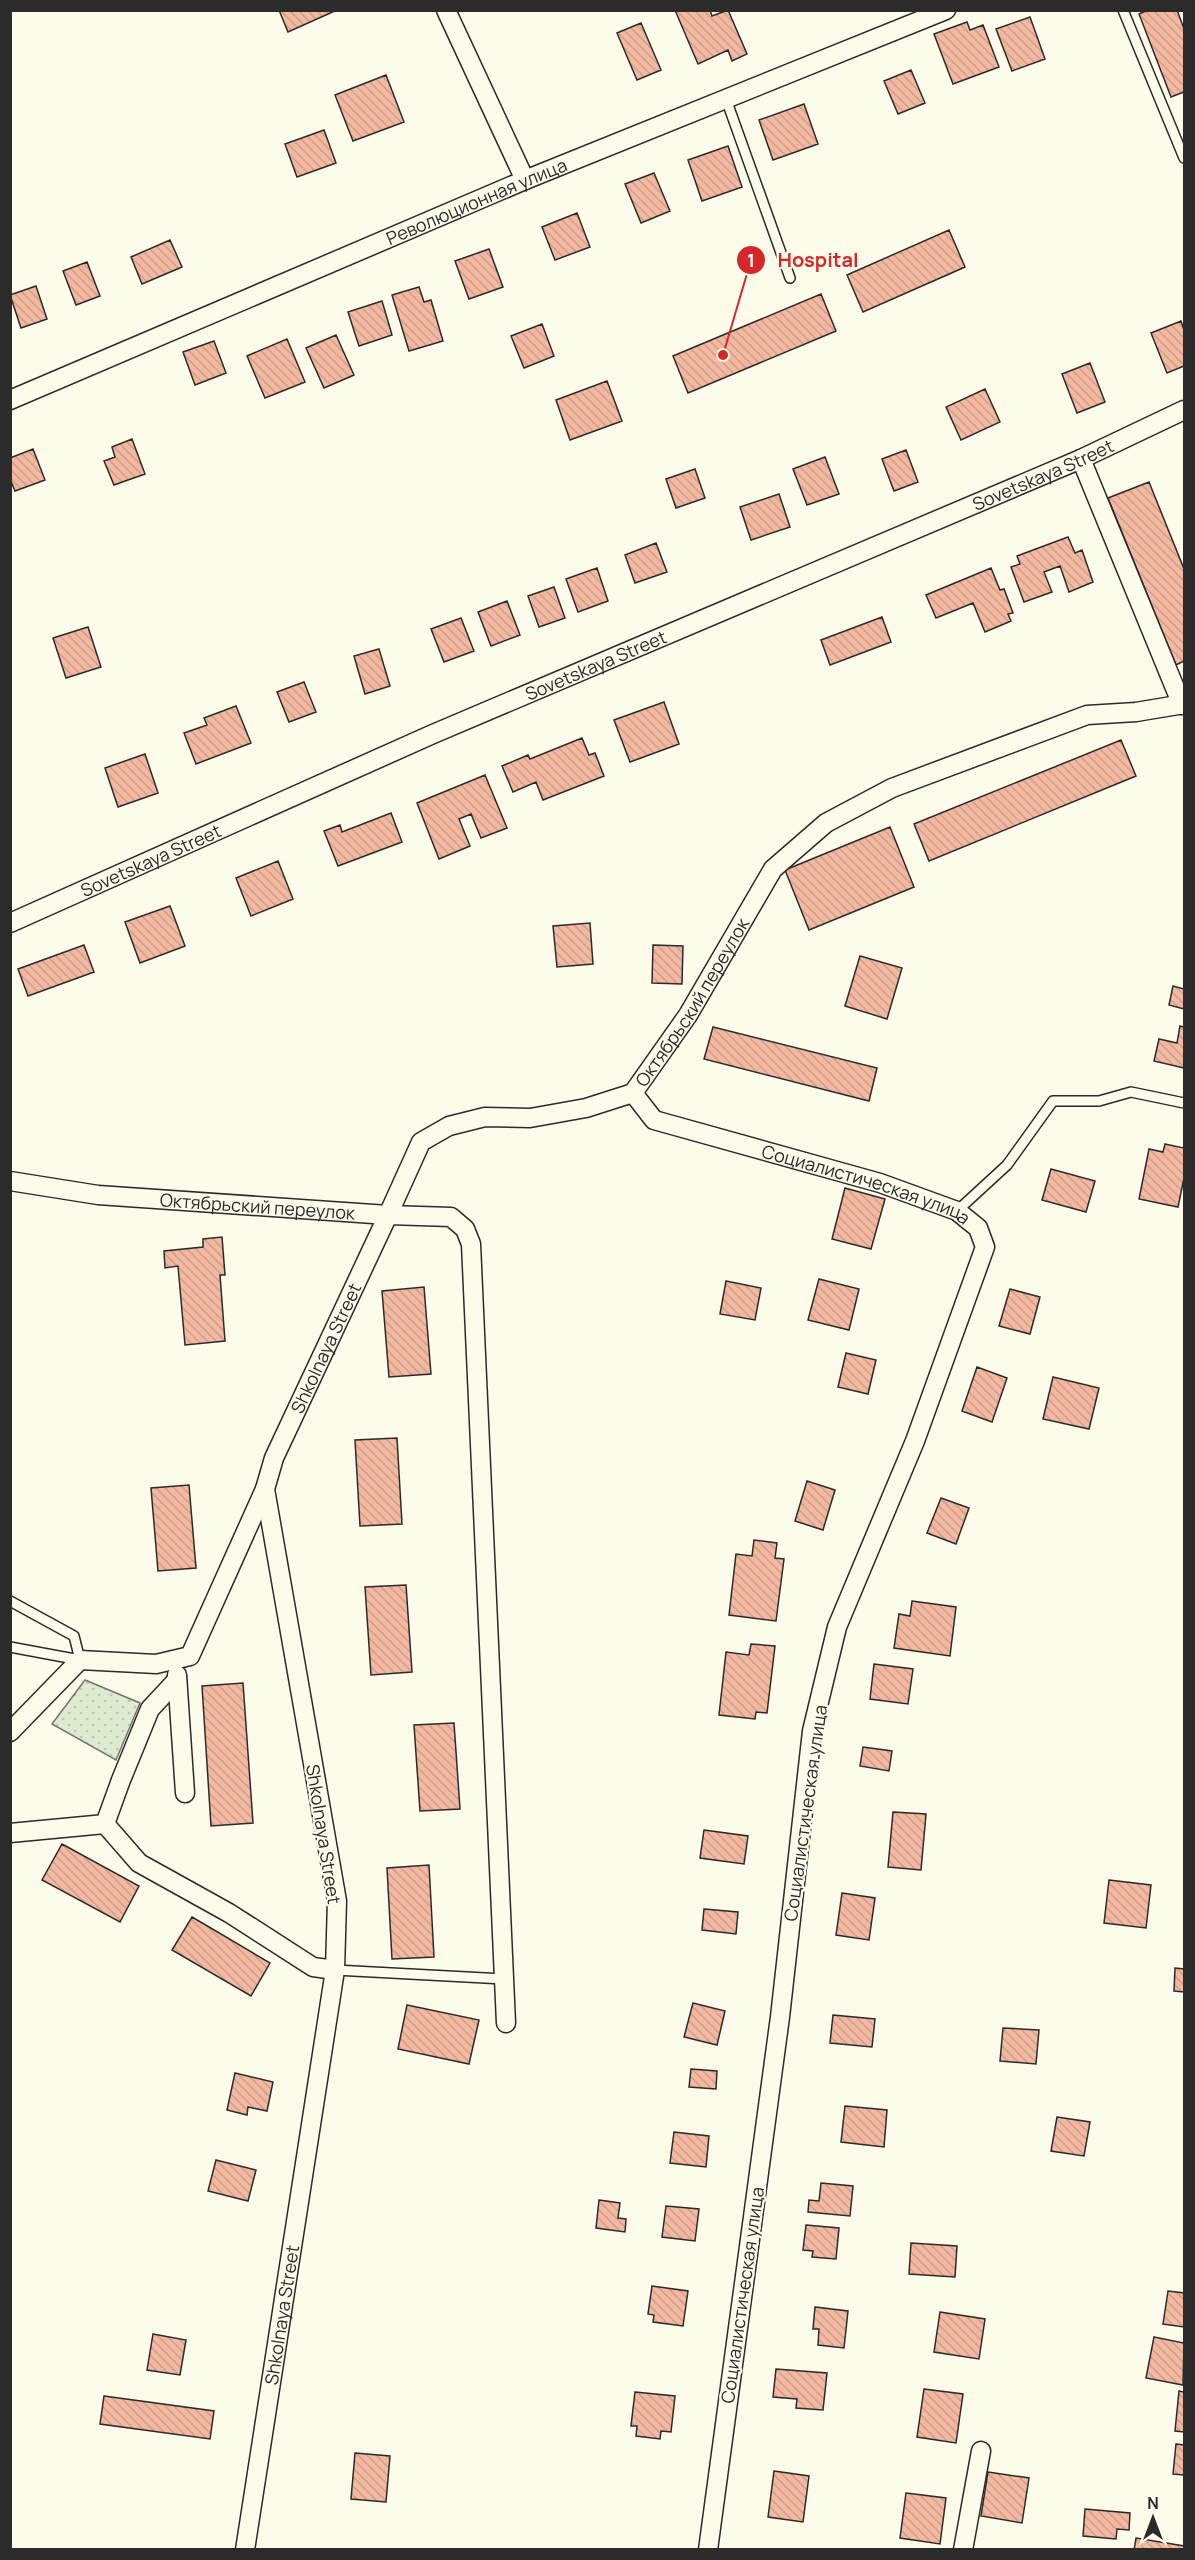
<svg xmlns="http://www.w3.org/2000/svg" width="1195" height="2560" font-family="Manrope,sans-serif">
	<defs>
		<pattern id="park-dots" width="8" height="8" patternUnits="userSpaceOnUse" patternTransform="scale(1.5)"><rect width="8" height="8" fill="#deebd1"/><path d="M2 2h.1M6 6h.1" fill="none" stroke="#bfcab4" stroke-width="1.8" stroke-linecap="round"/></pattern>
		<pattern id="building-back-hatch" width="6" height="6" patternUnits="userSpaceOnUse" patternTransform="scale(1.5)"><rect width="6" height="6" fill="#f2b8a0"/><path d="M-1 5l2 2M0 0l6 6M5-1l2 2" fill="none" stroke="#d09e8a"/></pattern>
	</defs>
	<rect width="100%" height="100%" fill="#fdfbea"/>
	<!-- park -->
	<path fill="url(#park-dots)" stroke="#74746e" stroke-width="1.5" d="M85,1680L140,1703L116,1760L52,1724Z"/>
	<!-- building -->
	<path fill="url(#building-back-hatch)" stroke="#2b2b2b" stroke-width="1.5" d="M279,10H337L288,32Z
		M675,10H710L712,16L728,10L747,54L732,61L728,50L698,64Z
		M1148,10H1177L1184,29V92L1171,97L1139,14Z
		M1030,17L1045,59L1012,71L996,29Z
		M967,22L970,30L983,25L999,67L953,84L934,34Z
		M641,23L661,70L637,80L617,33Z
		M911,70L925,103L898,114L884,81Z
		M386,75L404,122L353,141L335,95Z
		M804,104L818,144L773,160L759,120Z
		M324,130L336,163L297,177L285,144Z
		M728,146L742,187L702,201L688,160Z
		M654,173L670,211L641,223L625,184Z
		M577,213L590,247L555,260L542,227Z
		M949,230L965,267L863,312L847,275Z
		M170,240L182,267L142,284L131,257Z
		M489,249L503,287L469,299L455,261Z
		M87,262L100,296L76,305L63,271Z
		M36,286L47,319L21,328L10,295Z
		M419,287L424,302L431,300L443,341L409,351L392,295Z
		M821,294L836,331L688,393L673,356Z
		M382,301L392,335L359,346L348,312Z
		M1181,321L1184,330V366L1167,373L1151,333Z
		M542,324L554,356L524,368L511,336Z
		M336,335L354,375L324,388L306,348Z
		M287,339L305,382L265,398L247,356Z
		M214,341L226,373L195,385L183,352Z
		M1090,363L1105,402L1077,413L1062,374Z
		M607,381L622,421L570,440L556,400Z
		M985,389L1000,422L961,440L946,407Z
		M132,439L145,474L114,485L104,461L115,457L112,447Z
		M33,449L45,480L15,491L10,479V458Z
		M906,450L918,482L894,491L882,459Z
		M825,457L839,494L807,505L793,469Z
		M695,469L705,498L676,508L666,479Z
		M1149,482L1184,569V661L1176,665L1108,498Z
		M779,494L790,527L751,540L740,507Z
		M1068,537L1075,553L1082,550L1093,582L1069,592L1060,566L1044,572L1052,592L1024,602L1011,567L1020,564L1017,556Z
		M656,543L667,572L635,583L625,555Z
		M597,568L608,601L578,612L566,579Z
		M991,568L1000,590L1004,589L1013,613L1008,614L1011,621L985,632L973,603L936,618L926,595Z
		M554,587L565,618L539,627L528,596Z
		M507,601L520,635L491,646L478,612Z
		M882,617L891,642L830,665L821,640Z
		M461,618L474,651L444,662L431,629Z
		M88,627L101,667L66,678L53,638Z
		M379,649L390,686L365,694L354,656Z
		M304,682L316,712L289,722L277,692Z
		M664,702L679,744L630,762L614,720Z
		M236,706L251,743L196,764L184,733L207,725L204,718Z
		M582,738L589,755L595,753L604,776L543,800L536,782L513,792L502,766L528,755L530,759Z
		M1121,740L1136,776L929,861L914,824Z
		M145,754L158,793L118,807L105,768Z
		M485,775L507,828L481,838L471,814L459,819L470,846L439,859L417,803Z
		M391,813L402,842L338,866L324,831L340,825L342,832Z
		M890,827L914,887L809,930L785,870Z
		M278,861L293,899L251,916L236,878Z
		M170,906L185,946L140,963L125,922Z
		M590,923L593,964L557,967L553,926Z
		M84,945L94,972L28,996L18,969Z
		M653,945L683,946L682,984L652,983Z
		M860,956L902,968L887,1019L845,1006Z
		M1173,986L1184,989V1009L1169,1005Z
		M1180,1026L1184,1027V1068L1154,1061L1159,1039L1177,1043Z
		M713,1027L877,1068L869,1101L704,1059Z
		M1165,1144L1184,1148V1178L1178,1207L1139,1199L1149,1149L1163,1152Z
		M1051,1169L1095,1181L1086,1212L1042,1200Z
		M845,1188L885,1199L871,1249L832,1239Z
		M222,1237L225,1275H220L225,1341L185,1345L178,1266L165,1268L164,1251L203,1247V1239Z
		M819,1279L859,1289L849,1330L808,1320Z
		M726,1281L761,1288L755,1320L720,1314Z
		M424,1287L431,1374L389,1377L382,1291Z
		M1010,1289L1040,1297L1030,1334L999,1326Z
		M846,1353L876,1360L868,1394L838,1387Z
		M977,1367L1007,1378L992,1422L962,1411Z
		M1053,1377L1099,1388L1089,1429L1043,1419Z
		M397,1438L402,1524L360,1526L355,1440Z
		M807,1481L835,1490L823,1530L795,1521Z
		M189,1485L196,1568L158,1571L151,1488Z
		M941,1498L969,1508L956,1544L927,1533Z
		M754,1540L777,1543L775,1558L784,1559L776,1621L729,1615L736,1554L752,1556Z
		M406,1585L412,1672L371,1675L365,1587Z
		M912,1601L956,1607L950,1656L894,1648L899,1614L910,1616Z
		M751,1644L775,1646L767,1713L756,1712L755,1719L719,1715L726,1652L749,1655Z
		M874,1664L913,1669L908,1704L870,1699Z
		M243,1683L253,1823L211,1826L202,1686Z
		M454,1723L460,1809L420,1811L414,1725Z
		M863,1747L892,1751L889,1771L860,1766Z
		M893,1812L926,1814L921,1870L888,1867Z
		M704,1830L748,1836L744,1864L700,1858Z
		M62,1844L139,1886L120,1922L42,1880Z
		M429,1865L434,1957L392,1959L387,1868Z
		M1109,1880L1151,1885L1146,1928L1104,1923Z
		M842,1893L875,1898L869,1940L836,1935Z
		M704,1909L738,1912L736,1934L702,1930Z
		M192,1917L270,1963L251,1996L172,1950Z
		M1175,1968L1184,1969V1992L1174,1991Z
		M693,2003L725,2011L717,2045L684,2037Z
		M407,2005L479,2020L469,2064L398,2049Z
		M833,2015L875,2019L872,2047L830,2043Z
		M1003,2028L1039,2030L1036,2064L1000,2061Z
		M691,2069L717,2071L716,2089L689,2087Z
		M235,2073L273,2082L267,2111L248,2107L247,2115L227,2110Z
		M845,2106L887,2110L884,2147L841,2142Z
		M1057,2117L1090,2122L1084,2156L1051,2151Z
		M674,2132L709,2136L706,2167L670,2163Z
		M216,2160L256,2170L248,2201L208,2191Z
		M821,2183L853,2186L850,2216L808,2212L809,2200L819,2201Z
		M599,2200L620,2203L618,2218L626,2219L625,2232L596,2228Z
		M666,2206L699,2209L695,2241L662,2237Z
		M806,2225L839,2228L836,2259L812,2257L813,2251L803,2250Z
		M911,2243L957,2246L955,2277L909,2274Z
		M652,2286L688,2291L683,2326L653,2322L654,2315L648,2314Z
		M1168,2291L1184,2293V2327L1163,2324Z
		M815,2307L848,2311L844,2348L818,2345L819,2329H813Z
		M940,2312L985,2319L979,2359L934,2352Z
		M153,2334L186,2340L180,2375L147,2370Z
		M1154,2337L1184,2343L1183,2385L1146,2378Z
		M776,2369L827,2373L823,2410L796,2408L797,2399L773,2397Z
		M924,2389L963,2394L956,2443L917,2437Z
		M1179,2391L1184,2392V2432L1175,2431Z
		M635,2392L675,2396L671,2432L661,2431L660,2439L636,2436L637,2426H631Z
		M104,2396L214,2411L210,2439L100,2424Z
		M1176,2444L1184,2445V2475L1173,2474Z
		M355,2453L390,2456L386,2502L351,2499Z
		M774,2471L809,2476L803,2522L768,2517Z
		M988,2472L1029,2478L1022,2523L981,2516Z
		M906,2493L946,2498L940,2544L900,2538Z
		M1085,2509L1130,2513L1129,2530L1117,2529L1116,2539L1083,2536Z
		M1136,2538L1184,2546V2550H1134Z"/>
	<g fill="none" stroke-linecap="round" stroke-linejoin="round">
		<!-- service casing -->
		<g stroke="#2b2b2b" stroke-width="12">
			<path id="service" d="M1123,10L1184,158
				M726,99L790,278
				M957,1211L1007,1165L1053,1101H1099L1131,1092L1184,1103
				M10,1601L74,1636L80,1660L10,1647
				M335,1970L504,1979"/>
		</g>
		<!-- minor casing -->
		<g stroke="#2b2b2b" stroke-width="21">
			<g id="minor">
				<path d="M446,10L525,180"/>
				<path id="s1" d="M10,400L525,180L946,10"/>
				<path d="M1081,459L1182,705"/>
				<path id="s2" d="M10,923L433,734L1081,459L1184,410"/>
				<path id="s3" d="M633,1093L654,1120L880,1183L957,1211L978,1228L985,1247L915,1441L837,1627L812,1731L780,2017L708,2550"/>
				<path id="s4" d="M10,1181L98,1195L388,1215L421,1142L449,1126L485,1117L530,1118L586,1108L633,1093L688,1015L773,869L826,823L892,788L1087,715L1136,712L1184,704"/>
				<path d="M177,1675L185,1793"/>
				<path d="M10,1732L80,1660L156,1664L190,1656L265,1489"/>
				<path d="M105,1824L139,1863L229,1913L313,1967L335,1970"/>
				<path d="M10,1833L105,1824L121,1780L150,1709L177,1680"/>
				<path id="s5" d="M245,2550L335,1970L337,1901L265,1489L274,1458L388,1215L451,1217L465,1229L471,1244L506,2023"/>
				<path d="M963,2550L981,2451"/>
			</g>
		</g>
		<!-- service -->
		<use href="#service" stroke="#fdfbea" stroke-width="9"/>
		<!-- minor -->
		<use href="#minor" stroke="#fdfbea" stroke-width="18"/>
	</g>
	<g text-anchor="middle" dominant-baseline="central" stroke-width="4.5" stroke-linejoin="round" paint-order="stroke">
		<!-- street labels -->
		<g font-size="18" fill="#2b2b2b" stroke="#fdfbea">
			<text stroke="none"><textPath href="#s1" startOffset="507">Революционная улица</textPath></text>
			<text stroke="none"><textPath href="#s2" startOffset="1126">Sovetskaya Street</textPath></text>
			<text stroke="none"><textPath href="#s2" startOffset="640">Sovetskaya Street</textPath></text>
			<text stroke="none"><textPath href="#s2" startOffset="154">Sovetskaya Street</textPath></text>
			<text stroke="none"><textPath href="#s4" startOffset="789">Октябрьский переулок</textPath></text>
			<text stroke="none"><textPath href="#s3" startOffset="256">Социалистическая улица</textPath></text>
			<text stroke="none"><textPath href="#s4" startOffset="249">Октябрьский переулок</textPath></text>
			<text stroke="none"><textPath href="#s5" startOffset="1228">Shkolnaya Street</textPath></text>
			<text transform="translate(805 1813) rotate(-82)">Социалистическая улица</text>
			<text transform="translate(324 1834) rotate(81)">Shkolnaya Street</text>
			<text transform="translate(742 2295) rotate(-82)">Социалистическая улица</text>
			<text stroke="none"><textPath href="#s5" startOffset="238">Shkolnaya Street</textPath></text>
		</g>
	</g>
	<!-- callouts -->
	<path fill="none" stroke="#d62828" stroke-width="2" d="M723 355L751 260"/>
	<g fill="#d62828" stroke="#fdfbea" stroke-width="2">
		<circle cx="723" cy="355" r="6"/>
		<circle cx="751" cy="260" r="15"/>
	</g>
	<g font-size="18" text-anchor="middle" font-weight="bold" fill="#fff">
		<text x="751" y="267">1</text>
	</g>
	<g font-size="20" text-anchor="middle" font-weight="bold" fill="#d62828" stroke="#fdfbea" stroke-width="4.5" stroke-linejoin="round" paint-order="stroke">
		<text x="818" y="267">Hospital</text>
	</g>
	<!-- border -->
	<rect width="1195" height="2560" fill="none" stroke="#2b2b2b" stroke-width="24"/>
	<!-- north arrow -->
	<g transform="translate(1153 2518)" stroke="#fdfbea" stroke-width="4.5" paint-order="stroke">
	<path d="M0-4.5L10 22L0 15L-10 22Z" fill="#2b2b2b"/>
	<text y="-9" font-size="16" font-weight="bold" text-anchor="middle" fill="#2b2b2b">N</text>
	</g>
</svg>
